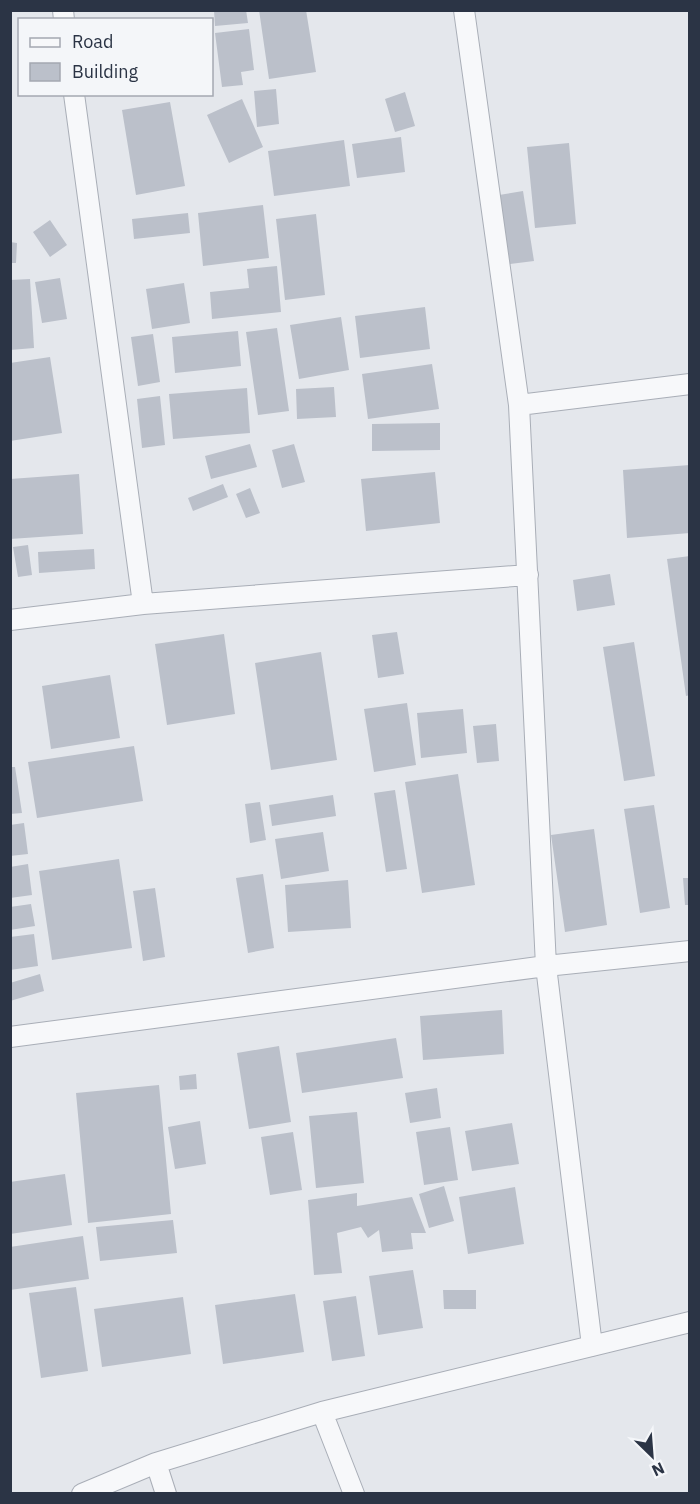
<svg xmlns="http://www.w3.org/2000/svg" width="700" height="1504" font-family="'IBM Plex Sans',sans-serif">
	<rect width="100%" height="100%" fill="#e4e7ec"/>
	<!-- building -->
	<path fill="#bbc0ca" d="M214,10H246L248,23L215,26Z
		M259,10H306L316,72L269,79Z
		M249,29L254,70L241,72L243,85L222,87L215,33Z
		M276,89L279,124L257,127L254,91Z
		M405,92L415,126L395,132L385,99Z
		M242,99L263,147L229,163L207,115Z
		M170,102L185,186L136,195L122,110Z
		M401,137L405,172L357,178L352,144Z
		M344,140L350,186L274,196L268,151Z
		M569,143L576,224L535,228L527,147Z
		M523,191L534,261L510,264L499,195Z
		M263,205L269,258L203,266L198,213Z
		M188,213L190,233L134,239L132,219Z
		M316,214L325,295L285,300L276,219Z
		M50,220L67,245L50,257L33,232Z
		M10,242L17,243L16,263H10Z
		M277,266L281,312L212,319L210,292L249,288L247,269Z
		M60,278L67,319L42,323L35,282Z
		M30,279L34,348L10,350V280Z
		M184,283L190,323L152,329L146,289Z
		M425,307L430,349L360,358L355,316Z
		M341,317L349,370L299,379L290,325Z
		M277,328L289,411L258,415L246,332Z
		M238,331L241,366L175,373L172,337Z
		M153,334L160,382L138,386L131,337Z
		M50,357L62,433L10,441V363Z
		M432,364L439,409L368,419L362,374Z
		M334,387L336,417L297,419L296,389Z
		M247,388L250,433L173,439L169,394Z
		M160,396L165,445L142,448L137,399Z
		M440,423V450L372,451V424Z
		M250,444L257,467L211,479L205,456Z
		M294,444L305,482L282,488L272,450Z
		M690,465V533L627,538L623,470Z
		M435,472L440,523L366,531L361,479Z
		M79,474L83,534L10,539V479Z
		M223,484L228,497L193,511L188,498Z
		M250,488L260,513L246,518L236,494Z
		M28,545L32,575L18,577L13,547Z
		M94,549L95,569L39,573L38,552Z
		M690,556V695L686,696L667,559Z
		M610,574L615,605L577,611L573,580Z
		M397,632L404,674L378,678L372,635Z
		M224,634L235,714L167,725L155,644Z
		M634,642L655,776L624,781L603,647Z
		M321,652L337,760L271,770L255,663Z
		M110,675L120,738L51,749L42,686Z
		M407,703L416,765L374,772L364,709Z
		M463,709L467,753L421,758L417,713Z
		M496,724L499,761L477,763L473,726Z
		M134,746L143,801L37,818L28,762Z
		M10,767H15L22,813L10,814Z
		M458,774L475,885L422,893L405,782Z
		M395,790L407,869L386,872L374,793Z
		M333,795L336,816L272,826L269,805Z
		M260,802L266,840L250,843L245,804Z
		M654,805L670,908L640,913L624,809Z
		M24,823L28,854L10,856V825Z
		M594,829L607,925L565,932L551,835Z
		M323,832L329,871L281,879L275,839Z
		M119,859L132,948L52,960L39,871Z
		M28,864L32,895L10,898V867Z
		M263,874L274,948L248,953L236,878Z
		M683,878H690V905H685Z
		M348,880L351,928L288,932L285,885Z
		M155,888L165,957L143,961L133,891Z
		M31,904L35,926L10,930V907Z
		M34,934L38,966L10,970V937Z
		M40,974L44,991L10,1001V983Z
		M502,1010L504,1054L423,1060L420,1016Z
		M396,1038L403,1078L302,1093L296,1053Z
		M279,1046L291,1122L249,1129L237,1053Z
		M196,1074L197,1089L180,1090L179,1076Z
		M159,1085L171,1214L88,1223L76,1093Z
		M437,1088L441,1118L410,1123L405,1093Z
		M357,1112L364,1183L316,1188L309,1116Z
		M200,1121L206,1164L175,1169L168,1127Z
		M512,1123L519,1164L472,1171L465,1131Z
		M450,1127L458,1180L424,1185L416,1132Z
		M293,1132L302,1190L270,1195L261,1137Z
		M65,1174L72,1225L10,1234V1182Z
		M444,1186L454,1221L429,1228L419,1194Z
		M515,1187L524,1244L468,1254L459,1197Z
		M357,1193V1206L412,1197L426,1233H411L413,1249L382,1252L379,1230L368,1238L361,1227L337,1233L342,1273L314,1275L308,1200Z
		M173,1220L177,1253L100,1261L96,1227Z
		M83,1236L89,1279L10,1290V1247Z
		M413,1270L423,1328L378,1335L369,1276Z
		M76,1287L88,1371L41,1378L29,1293Z
		M443,1290H476V1309H444Z
		M295,1294L304,1352L223,1364L215,1305Z
		M356,1296L365,1356L332,1361L323,1301Z
		M183,1297L191,1354L102,1367L94,1309Z"/>
	<g fill="none" stroke-linecap="round" stroke-linejoin="round">
		<!-- minor casing -->
		<g stroke="#a9aeb7" stroke-width="22">
			<path id="minor" d="M63,10L64,20
				M464,10L519,405L546,966L592,1346
				M74,94L143,604
				M519,405L690,384
				M10,620L143,604L528,575
				M10,1037L546,966L690,951
				M322,1412L354,1494
				M156,1463L166,1494
				M82,1494L156,1463L322,1412L690,1322"/>
		</g>
		<!-- minor -->
		<use href="#minor" stroke="#f7f8fa" stroke-width="20"/>
	</g>
	<!-- border -->
	<rect width="700" height="1504" fill="none" stroke="#2b3445" stroke-width="24"/>
	<!-- legend -->
	<rect x="18" y="18" width="195" height="78" fill="#f4f6f9" stroke="#a4a8b1" stroke-width="1.5"/>
	<rect x="30" y="38" width="30" height="9" fill="#f7f8fa" stroke="#a4a8b1" stroke-width="1.5"/>
	<text x="72" y="48" font-size="18" fill="#2b3445">Road</text>
	<rect x="30" y="63" width="30" height="18" fill="#bbc0ca" stroke="#a4a8b1" stroke-width="1.5"/>
	<text x="72" y="78" font-size="18" fill="#2b3445">Building</text>
	<!-- north arrow -->
	<g transform="translate(652 1456) rotate(155)" stroke="#f4f6f9" stroke-width="4.5" paint-order="stroke">
	<path d="M0-4.5L10 22L0 15L-10 22Z" fill="#2b3445"/>
	<text y="-9" font-size="16" font-weight="bold" text-anchor="middle" fill="#2b3445">N</text>
	</g>
</svg>
